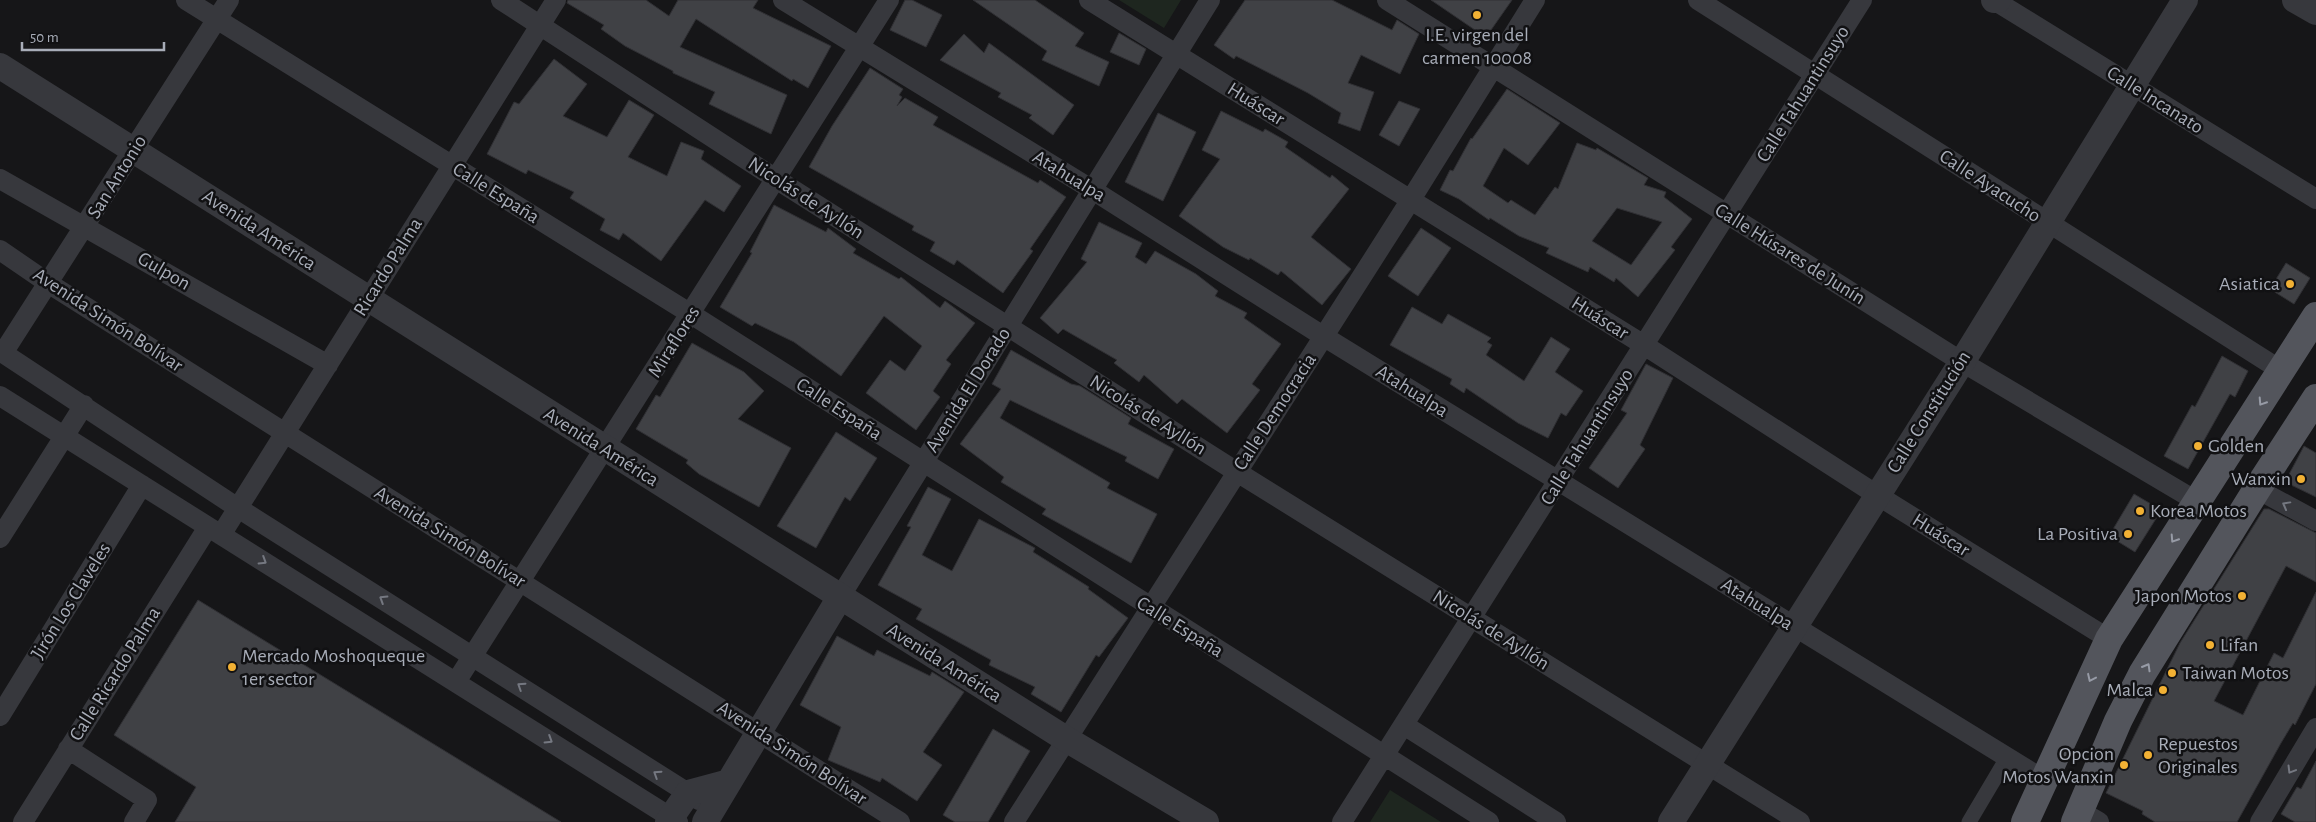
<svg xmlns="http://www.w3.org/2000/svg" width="2316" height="822" font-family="'Alegreya Sans',sans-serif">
	<rect width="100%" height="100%" fill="#161618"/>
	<!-- park -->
	<path fill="#1e261f" d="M1119,0H1181L1164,28Z
		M1390,790L1441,822H1370Z"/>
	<!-- building -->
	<path fill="#404145" stroke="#303034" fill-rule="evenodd" d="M568,0H646L669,16L678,0H758L753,8L831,46L808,88L793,79L792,81L696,19L680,47L787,95L771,134L709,104L715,92L673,73V71L625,46L601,29L604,25L567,3Z
		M905,0H912L942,15L926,47L890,30Z
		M973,0H1035L1084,33L1075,46L1109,62L1099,86L1042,60L1047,51Z
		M1245,0H1332L1392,30L1397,20L1419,34L1400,74L1361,55L1348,83L1374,92L1360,131L1338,123L1341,113L1308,93L1236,56L1234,59L1214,45Z
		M1431,0H1512L1491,30H1475Z
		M1119,33L1146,49L1139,65L1110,52Z
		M964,34L984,53L989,43L1074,105L1053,135L1029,118L1032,115L998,97L1001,93L940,60Z
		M554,59L587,84L563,116L607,137L629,100L654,115L628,157L667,176L681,142L704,151L701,159L741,186L724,212L705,200L661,261L623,233L619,240L600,230L605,219L570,198L574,192L528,170L526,174L487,154L514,102L519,104Z
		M870,68L903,89L899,95L902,97L897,106L905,98L938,117L933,125L1038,183L1040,180L1066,197L1030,249L1033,251L1003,293L957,260L954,265L930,251L935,242L912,230L914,226L809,167L832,126Z
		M1507,89L1560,123L1528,165L1504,148L1483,186L1508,203L1511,200L1535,215L1555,187L1558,189L1577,143L1596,150L1597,148L1648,178L1644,185L1666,192L1664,197L1692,219L1671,247L1675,250L1638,297L1616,278L1614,282L1590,267L1588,272L1546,253L1549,248L1519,236L1490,218L1489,220L1459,199L1440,190L1450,170L1453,171L1471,138L1472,139ZM1617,208L1662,222L1631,265L1592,241Z
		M1399,101L1420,109L1399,146L1379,135Z
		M1221,111L1263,132L1265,129L1288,142L1285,147L1330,178L1332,175L1349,189L1311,237L1351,269L1322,305L1281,271L1278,275L1250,258L1249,260L1223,247L1179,216L1220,159L1202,150Z
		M1158,113L1196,132L1163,201L1125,182Z
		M774,205L826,232L828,228L856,249L853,253L899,279L901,277L940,308L945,301L975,323L946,360L951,364L933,391L940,397L916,430L866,393L890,360L905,371L922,346L884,316L841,376L794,342L755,323L752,326L720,307L752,253L750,252Z
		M1099,222L1142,243L1135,257L1146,264L1155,251L1196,274L1218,291L1215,296L1247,313L1244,318L1281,344L1252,384L1260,390L1227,433L1182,399L1177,404L1144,375L1139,382L1114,363L1117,360L1063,329L1058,334L1040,318L1087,262L1081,259Z
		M1421,228L1451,248L1418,296L1388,276Z
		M2286,263L2310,278L2294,304L2270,289Z
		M1412,307L1442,324L1448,314L1491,338L1487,342L1492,345L1486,355L1524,381L1551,337L1570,349L1555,372L1583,391L1566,416L1561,413L1548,438L1518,423L1466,388L1464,393L1450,384L1452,379L1390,345Z
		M692,343L744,372L764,391L738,419L791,448L759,507L699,474L686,463L688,460L636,429L656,395L660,397Z
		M1011,350L1071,384L1080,386L1131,418L1128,424L1174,449L1158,479L1125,461L1127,457L1010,400L1000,418L1110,483L1107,488L1157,514L1131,563L1042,514L1046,509L1001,482L1004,477L960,444L1001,389L992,384Z
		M2222,356L2248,371L2235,397L2230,394L2188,469L2164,456L2192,405L2195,407Z
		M1646,364L1673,378L1640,445L1645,449L1618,488L1589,468L1627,413L1621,410Z
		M836,432L877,458L850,501L845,497L816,548L777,526Z
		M2304,446L2316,453V497L2285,482Z
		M928,487L951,499L922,555L952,571L979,519L1035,548L1033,552L1089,587L1088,589L1128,618L1099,657L1096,655L1061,712L1031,694L1035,687L989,665L991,660L916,619L922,609L878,585L911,527L907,526Z
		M2134,494L2156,507L2157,517L2135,552L2109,536Z
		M2264,509H2269L2316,533V582L2286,566L2214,701L2243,715L2274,653L2283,658L2316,592V684L2295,725L2293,723L2281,743L2237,822H2155L2142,814L2143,811L2106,793L2180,643Z
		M198,600L561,822H175L196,787L114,735Z
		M837,636L874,656L877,650L930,676L932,672L964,692L923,752L942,765L917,801L882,778L880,782L828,760L841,727L800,705Z
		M993,729L1030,751L988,822H955L943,815Z
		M2316,761V822H2295L2281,814L2297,787L2301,789Z"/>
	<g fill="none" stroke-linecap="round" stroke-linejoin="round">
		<!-- pedestrian -->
		<path stroke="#37383d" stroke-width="15" d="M1969,822L2007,758"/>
		<!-- minor -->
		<path stroke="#37383d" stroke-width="20" d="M186,0L691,314L1489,822
			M229,0L3,353L238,508L699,800
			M501,0L776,179L1237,472L1800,822
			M783,0L1091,189L1323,336L2044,780
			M1089,0L1644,345L1877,495L2109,639
			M1387,0L1962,362L2198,502
			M1698,0L2282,371
			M1997,2L2316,199
			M0,179L328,365
			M0,250L48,283L900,822
			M0,396L678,822
			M2257,489L2316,521
			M221,535L556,0
			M0,538L84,405
			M840,597L1210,0
			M456,682L889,0
			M0,716L142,485
			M1404,725L1556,822
			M68,749L147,800L134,822
			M2080,811L2099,822
			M23,822L208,527
			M1014,822L1410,201L1535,0
			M1342,822L1862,0
			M2260,822L2316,728"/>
		<!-- tertiary -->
		<path stroke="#37383d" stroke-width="26" d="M1994,0H1998
			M2295,0L2316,12
			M0,66L1066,739L1206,822
			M668,822L688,793L729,782
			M705,822L840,597
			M1671,822L1962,362L2185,0"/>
		<!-- primary -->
		<path stroke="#53555c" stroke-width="28" d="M2025,822L2109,639L2316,316
			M2075,822L2118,721L2142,674L2257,489L2316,398"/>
	</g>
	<!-- one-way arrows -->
	<defs><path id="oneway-chevron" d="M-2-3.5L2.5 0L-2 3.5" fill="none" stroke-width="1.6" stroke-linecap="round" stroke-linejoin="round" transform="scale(1.25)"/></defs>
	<g stroke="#979ba6">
		<use href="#oneway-chevron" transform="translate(2262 402) rotate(123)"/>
		<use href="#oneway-chevron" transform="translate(2174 539) rotate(123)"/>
		<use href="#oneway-chevron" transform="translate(2147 667) rotate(-60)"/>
		<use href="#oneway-chevron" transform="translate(2091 678) rotate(115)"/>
	</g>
	<g stroke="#757881">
		<use href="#oneway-chevron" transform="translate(2286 505) rotate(-151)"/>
		<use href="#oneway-chevron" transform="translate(263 561) rotate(32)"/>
		<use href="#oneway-chevron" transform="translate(383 599) rotate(-148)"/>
		<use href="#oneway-chevron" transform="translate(521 686) rotate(-147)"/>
		<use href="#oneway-chevron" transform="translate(549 740) rotate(32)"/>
		<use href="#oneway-chevron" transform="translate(2291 770) rotate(121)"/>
		<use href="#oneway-chevron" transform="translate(657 774) rotate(-147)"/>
	</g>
	<!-- markers -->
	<g fill="#f2b134" stroke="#111113" stroke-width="2">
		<circle cx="1477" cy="15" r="5"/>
		<circle cx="2290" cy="284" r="5"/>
		<circle cx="2198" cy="446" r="5"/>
		<circle cx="2301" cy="479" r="5"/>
		<circle cx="2140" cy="511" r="5"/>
		<circle cx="2128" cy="534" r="5"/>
		<circle cx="2242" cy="596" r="5"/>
		<circle cx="2210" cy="645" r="5"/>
		<circle cx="232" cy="667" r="5"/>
		<circle cx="2172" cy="673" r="5"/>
		<circle cx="2163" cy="690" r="5"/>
		<circle cx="2148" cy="755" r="5"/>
		<circle cx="2124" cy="765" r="5"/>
	</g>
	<g text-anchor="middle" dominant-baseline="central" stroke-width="5" stroke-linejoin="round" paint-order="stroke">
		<!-- poi labels -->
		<g font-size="20" fill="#a8adb8" stroke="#111113" text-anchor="end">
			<text x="1477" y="35" text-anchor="middle">I.E. virgen del<tspan x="1477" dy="23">carmen 10008</tspan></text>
			<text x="2280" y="284">Asiatica</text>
			<text x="2208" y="446" text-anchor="start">Golden</text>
			<text x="2291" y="479">Wanxin</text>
			<text x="2150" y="511" text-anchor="start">Korea Motos</text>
			<text x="2118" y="534">La Positiva</text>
			<text x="2232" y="596">Japon Motos</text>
			<text x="2220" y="645" text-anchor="start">Lifan</text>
			<text x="242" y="656" text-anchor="start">Mercado Moshoqueque<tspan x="242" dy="23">1er sector</tspan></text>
			<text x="2182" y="673" text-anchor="start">Taiwan Motos</text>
			<text x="2153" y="690">Malca</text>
			<text x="2158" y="744" text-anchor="start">Repuestos<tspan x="2158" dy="23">Originales</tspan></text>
			<text x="2114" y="754">Opcion<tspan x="2114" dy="23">Motos Wanxin</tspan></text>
		</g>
		<!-- street labels -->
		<g font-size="20" fill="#a8adb8" stroke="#111113">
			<text transform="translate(1803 94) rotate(-58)">Calle Tahuantinsuyo</text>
			<text transform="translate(2155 100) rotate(32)">Calle Incanato</text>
			<text transform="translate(1256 104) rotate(32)">Huáscar</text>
			<text transform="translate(1069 176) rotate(31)">Atahualpa</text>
			<text transform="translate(117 177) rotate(-58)">San Antonio</text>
			<text transform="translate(1990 186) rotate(33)">Calle Ayacucho</text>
			<text transform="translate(496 193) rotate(32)">Calle España</text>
			<text transform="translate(806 198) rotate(33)">Nicolás de Ayllón</text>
			<text transform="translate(259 230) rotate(33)">Avenida América</text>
			<text transform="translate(1790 254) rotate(32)">Calle Húsares de Junín</text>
			<text transform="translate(388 267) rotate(-58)">Ricardo Palma</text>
			<text transform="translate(164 271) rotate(30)">Gulpon</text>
			<text transform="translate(1600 318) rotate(32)">Huáscar</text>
			<text transform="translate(108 320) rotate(33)">Avenida Simón Bolívar</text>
			<text transform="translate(674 342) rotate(-58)">Miraflores</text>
			<text transform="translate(968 390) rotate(-58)">Avenida El Dorado</text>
			<text transform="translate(1412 391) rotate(32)">Atahualpa</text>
			<text transform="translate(839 409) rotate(33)">Calle España</text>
			<text transform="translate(1275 412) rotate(-57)">Calle Democracia</text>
			<text transform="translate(1929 412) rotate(-58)">Calle Constitución</text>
			<text transform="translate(1148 415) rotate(32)">Nicolás de Ayllón</text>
			<text transform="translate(1587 437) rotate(-58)">Calle Tahuantinsuyo</text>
			<text transform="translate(601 447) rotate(32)">Avenida América</text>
			<text transform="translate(1941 535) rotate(32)">Huáscar</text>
			<text transform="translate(450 537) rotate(32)">Avenida Simón Bolívar</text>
			<text transform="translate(71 601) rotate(-58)">Jirón Los Claveles</text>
			<text transform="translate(1757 604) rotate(32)">Atahualpa</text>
			<text transform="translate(1180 627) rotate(32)">Calle España</text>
			<text transform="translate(1491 630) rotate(32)">Nicolás de Ayllón</text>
			<text transform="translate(944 663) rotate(32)">Avenida América</text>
			<text transform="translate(115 674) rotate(-58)">Calle Ricardo Palma</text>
			<text transform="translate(792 753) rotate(33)">Avenida Simón Bolívar</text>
		</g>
	</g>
	<!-- scale -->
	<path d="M22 42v8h142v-8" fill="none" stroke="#a8adb8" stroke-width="2.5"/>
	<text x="30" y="42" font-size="15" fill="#a8adb8" stroke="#111113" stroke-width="4" paint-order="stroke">50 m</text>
</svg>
